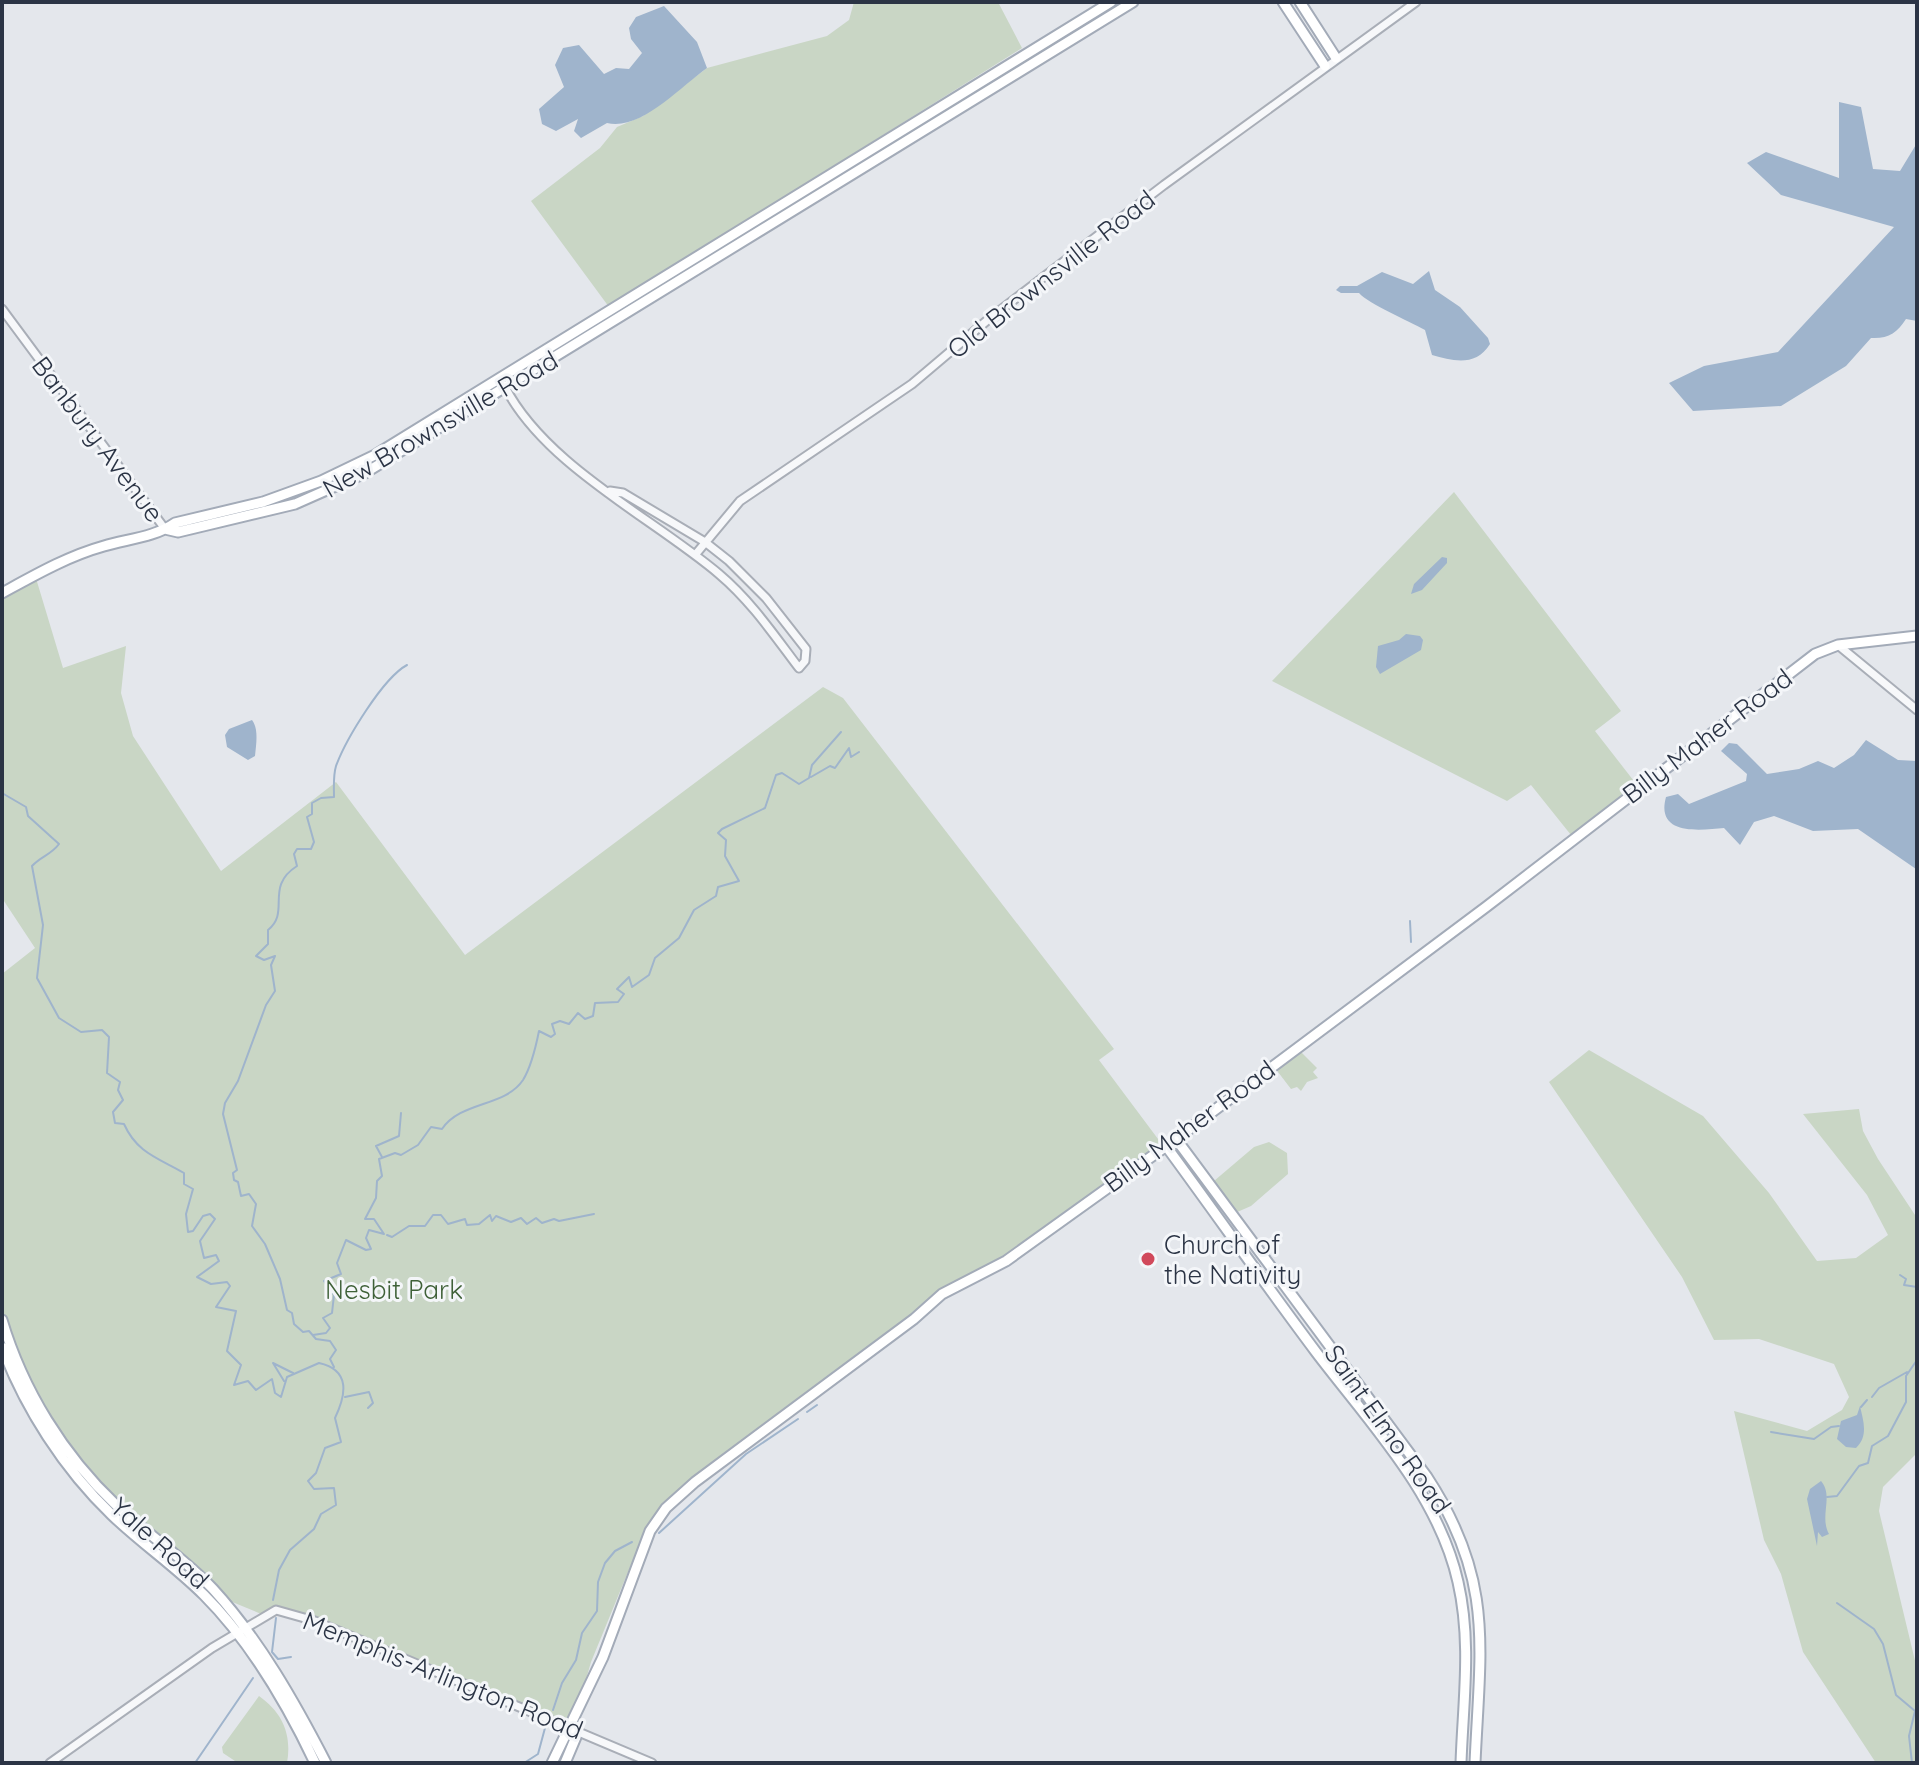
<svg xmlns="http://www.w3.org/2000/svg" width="1919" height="1765" font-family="Quicksand,sans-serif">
	<rect width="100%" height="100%" fill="#e4e7ec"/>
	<!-- green -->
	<path fill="#c9d6c5" d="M854,2H998L1022,48L609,307L531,201L600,148L617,127L643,116L707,68L827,36L849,20Z
		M1454,492L1621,711L1595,731L1637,785L1571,835L1531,785L1507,801L1272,681Z
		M35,575L63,668L126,646L121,693L133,736L221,871L336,782L465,955L823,687L843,698L1114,1049L1099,1060L1164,1147L1000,1264L946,1291L656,1513L644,1533L591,1662L572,1728L307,1620L276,1613L266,1616L191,1585L85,1489L2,1351V974L35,948L2,898V592Z
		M1589,1050L1703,1116L1769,1193L1817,1261L1856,1258L1888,1235L1867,1195L1803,1114L1859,1109L1863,1131L1878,1159L1917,1218V1453L1883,1487L1879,1511L1917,1669V1763H1876L1803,1652L1781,1574L1764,1540L1734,1411L1807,1431L1842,1410L1849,1397L1834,1364L1759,1339L1714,1340L1682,1277L1549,1082Z
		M1300,1051L1317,1068L1313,1072L1318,1078L1307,1082L1301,1091L1297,1087L1291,1089L1278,1072L1279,1065Z
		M1269,1142L1287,1153L1288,1174L1251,1206L1235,1213L1214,1181L1254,1147Z
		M259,1696C283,1713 292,1735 287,1763H238L223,1753L222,1747Z"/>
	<!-- water -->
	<path fill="#9fb4cc" d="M664,6L697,42L707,68C680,87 641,131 607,123L581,138L574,131L578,119L556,131L542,124L539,109L564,87L555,65L563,48L579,45L604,74L616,68L629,69L642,53L631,39L629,28L636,17Z
		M1839,102L1861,107L1873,169L1900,171L1917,143V321L1906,319C1897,333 1888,339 1871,338L1846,366L1781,406L1693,411L1669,383L1704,366L1778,352L1894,227L1781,195L1747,163L1766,152L1839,178Z
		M1429,271L1435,290L1460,307L1488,338L1490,344C1476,367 1453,361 1432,355L1425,330C1409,321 1369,304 1359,293H1341L1336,290L1340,286H1357L1382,272L1413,284Z
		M1442,557L1447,558V563L1422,590L1411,594L1414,584Z
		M1406,634L1420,636L1423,640L1421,650L1380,674L1376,667L1378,646L1399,640Z
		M252,720C259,729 256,745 255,756L248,760L227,747L225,735L229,729Z
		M1866,740L1898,760L1917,761L1916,869L1858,829L1813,831L1774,816L1754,822L1740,845L1724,828C1702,830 1655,837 1666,797L1678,794L1689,804L1746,781L1747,774L1721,751L1729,743L1737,744L1767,774L1799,769L1818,761L1834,768L1854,755Z
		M1860,1406C1863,1420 1869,1436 1856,1448L1846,1447L1837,1439L1841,1421L1857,1415Z
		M1821,1481C1834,1496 1819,1516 1829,1534L1822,1537L1818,1532L1817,1546L1807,1499L1810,1489Z"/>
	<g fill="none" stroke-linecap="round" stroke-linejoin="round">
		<!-- stream -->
		<path stroke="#9fb4cc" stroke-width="2" d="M811,777L830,766L835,768L849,748L851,757L859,752
			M2,793L26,807L28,816L59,844C51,855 41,856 32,866L43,925L37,978L59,1018L81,1032L102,1030L109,1037L107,1073L120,1082L118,1090L123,1100L113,1112L115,1123L124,1124C137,1153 158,1158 184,1173V1184L193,1189L186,1214L188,1232L193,1231L203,1216L210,1214L215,1219L200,1241L204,1258L216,1255L219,1261L197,1277L211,1284L227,1282L230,1286L216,1307L236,1311L227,1351L241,1365L234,1385L248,1381L256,1390L272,1379L275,1393L281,1397L287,1377L319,1363C351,1370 346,1395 335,1418L341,1442L325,1448L316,1473L308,1481L314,1489L334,1488L336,1505L321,1514L314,1529L290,1550L279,1570L273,1600
			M1410,921L1411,942
			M382,1157L376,1146L399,1136L401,1113
			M387,1235L392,1237L409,1226H425L433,1215H441L448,1224L465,1219L467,1225L479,1224L490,1215L492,1221L496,1216L511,1222L521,1218L527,1224L536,1218L542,1223L554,1219L559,1221L594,1214
			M1900,1275L1906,1279L1904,1285L1917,1287
			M313,1335L326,1333L330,1328L323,1318L332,1313L334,1295L324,1281L341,1274L337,1263L346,1240L366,1250L371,1249L366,1238L369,1230L384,1234L374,1219H365L376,1198L377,1181L382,1176L379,1159L395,1153L401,1155L418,1145L431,1127L442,1129C461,1101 505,1107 523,1080C531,1067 536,1046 539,1031L551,1037L555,1034L552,1024L560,1021L569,1024L578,1013L585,1019L593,1016L595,1003L618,1002L624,994L617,989L629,977L632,987L649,975L655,958L679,938L694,910L716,896L718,887L739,881L725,856L726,840L718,833L722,829L765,808L776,775L782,773L799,784L809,778L812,765L841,732
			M334,1367L330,1359L336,1350L330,1341L316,1339L309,1331L303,1332L294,1324L292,1313L287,1310L280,1279L265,1244L252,1226L256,1204L249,1194L241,1196L238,1182L234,1180L233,1173L237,1170L223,1114L225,1103L238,1081L266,1005L275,991L271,965L275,956L264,960L256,956L268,944V930C291,912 264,887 297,866L294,854L297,849H311L314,842L307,817L312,814V803L321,798L334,797C334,787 333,776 336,766C346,739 383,678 407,665
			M284,1381L273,1363L293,1373
			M345,1397L369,1392L373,1403L368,1408
			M1872,1397L1879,1388L1907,1372
			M1861,1407L1867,1400
			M807,1412L817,1405
			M1771,1432L1814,1439L1831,1427L1839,1426
			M1827,1497L1837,1496L1859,1466L1868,1463L1872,1446L1888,1436L1906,1402V1376L1917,1360
			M659,1533L746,1454L798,1419
			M1837,1603L1874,1629L1883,1644L1896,1695L1915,1711L1909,1736L1912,1763
			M276,1618L272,1652L278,1659L291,1657
			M553,1710L562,1683L576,1660L582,1633L597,1611L598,1582L605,1563L615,1551L632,1542
			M195,1763L253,1678
			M524,1763L538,1754L545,1728"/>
		<!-- minor casing -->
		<g stroke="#a9aeb7" stroke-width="11">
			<path id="minor" d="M2,309L165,529
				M504,385C544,465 653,518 719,574C751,601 774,635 799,668L805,661L806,649L766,598L729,561L705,542L623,493L610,491
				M695,555L740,501L912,384L990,318L1164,185L1416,2
				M1838,645L1917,710
				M50,1763L212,1648L276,1610L315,1621L652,1763"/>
		</g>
		<!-- major casing -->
		<g stroke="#a3abb8" stroke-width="13">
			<path id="major" d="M1283,2L1325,66
				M1300,2L1336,58
				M165,529L178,532L295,504L365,473L1133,2
				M2,593C35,575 68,556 104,546C128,539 155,537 175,523L263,502L321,481L375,455L1111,2
				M1176,1139L1427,1477C1495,1581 1480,1648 1475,1763
				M1166,1146C1216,1214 1265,1284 1316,1352C1369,1422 1438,1493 1458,1582C1472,1643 1463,1702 1461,1763
				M2,1320C23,1390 63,1455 116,1505C147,1534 184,1558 213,1589C259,1639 295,1703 326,1763
				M2,1347C25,1408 64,1469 112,1515C141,1543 175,1566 204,1595C251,1642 287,1704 315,1763
				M552,1763L603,1657L650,1531L666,1508L695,1482L914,1319L942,1294L1006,1261L1176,1139L1486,907L1815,654L1838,645L1917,636
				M565,1763L576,1737L572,1727"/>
		</g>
		<!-- minor -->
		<use href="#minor" stroke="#f7f8fa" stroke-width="7"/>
		<!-- major -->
		<use href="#major" stroke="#fff" stroke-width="9"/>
	</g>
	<!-- markers -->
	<circle fill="#d1495b" stroke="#f4f6f9" stroke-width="3" cx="1148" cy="1259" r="8"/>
	<g text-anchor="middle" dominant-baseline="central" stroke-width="6" stroke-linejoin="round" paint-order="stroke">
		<!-- street labels -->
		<g font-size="26" fill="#2b3445" stroke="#f4f6f9">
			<text transform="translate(1051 274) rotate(-38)">Old Brownsville Road</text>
			<text transform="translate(440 424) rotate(-30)">New Brownsville Road</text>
			<text transform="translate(98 439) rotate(53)">Banbury Avenue</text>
			<text transform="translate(1707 736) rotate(-37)">Billy Maher Road</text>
			<text transform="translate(1189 1126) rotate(-36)">Billy Maher Road</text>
			<text transform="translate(1388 1429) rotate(55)">Saint Elmo Road</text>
			<text transform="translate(160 1543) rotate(42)">Yale Road</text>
			<text transform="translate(443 1675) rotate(22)">Memphis-Arlington Road</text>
		</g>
		<!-- poi labels -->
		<g font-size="26" fill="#2b3445" stroke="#f4f6f9" text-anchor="start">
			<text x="1164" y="1244">Church of<tspan x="1164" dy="30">the Nativity</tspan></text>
		</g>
		<!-- park labels -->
		<g font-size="26" fill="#3f6138" stroke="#f4f6f9">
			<text x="394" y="1289">Nesbit Park</text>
		</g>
	</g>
	<!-- border -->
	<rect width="1919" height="1765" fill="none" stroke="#2b3445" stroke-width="8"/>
</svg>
